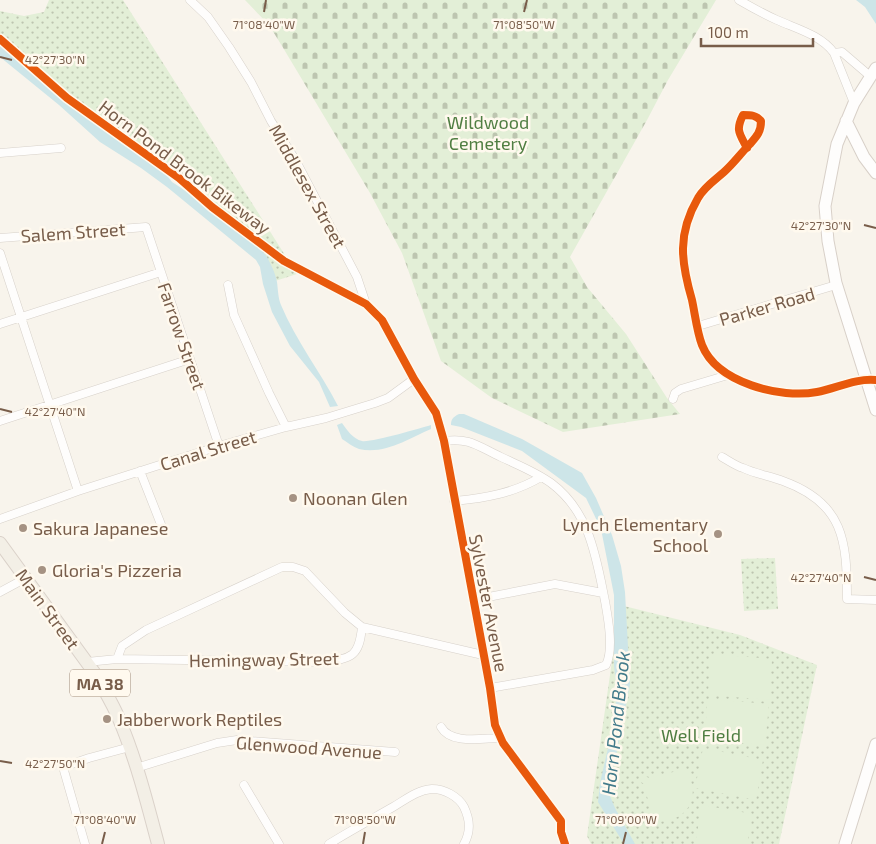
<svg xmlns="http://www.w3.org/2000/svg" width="876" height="844" font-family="'Exo 2',sans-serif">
	<defs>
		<pattern id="cemetery-stones" width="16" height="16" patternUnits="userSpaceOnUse" patternTransform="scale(1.25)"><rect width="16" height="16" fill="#e3efd7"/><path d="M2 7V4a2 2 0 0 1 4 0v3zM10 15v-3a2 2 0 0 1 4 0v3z" fill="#bdc5b0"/></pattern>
		<pattern id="park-dots" width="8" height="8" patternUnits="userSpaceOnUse" patternTransform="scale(1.25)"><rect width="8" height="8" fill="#e3efd7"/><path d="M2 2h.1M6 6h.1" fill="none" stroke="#bdc5b0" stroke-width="1.8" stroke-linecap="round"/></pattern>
	</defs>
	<rect width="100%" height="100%" fill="#f8f4ec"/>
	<!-- cemetery -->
	<path fill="url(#cemetery-stones)" d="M245,0H716L668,80L647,120L570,257L587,287L626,334L667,398L680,414L563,432L492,398L441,361L402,253L370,193L282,46L269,25Z"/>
	<!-- park -->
	<path fill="url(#park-dots)" d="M49,0H123L297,274L272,282L220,208L0,52V11L24,16L44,12Z
		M775,558L778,609L744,611L741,559Z
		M620,605L740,635L817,665L779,844H591L587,836Z"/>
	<!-- pitch -->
	<path fill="#e3efd7" d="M711,654L772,659L769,700L708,695Z
		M707,699L769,704L765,745L705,740Z
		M703,748L763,760L756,800L695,788Z
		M685,769C704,797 686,825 653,821L644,784L641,782L640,778L645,776L649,778Z
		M702,805L753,814L747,844H695Z"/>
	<!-- water -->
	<path fill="#cde5e8" d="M856,0H876V24L865,7Z
		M0,41L36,74L111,132L121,143L165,173L172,182L192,195L265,254C270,262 275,272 277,282C278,289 278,298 281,305C296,341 320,371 338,406L330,407L319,382L290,346L272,312L263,284L260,267L256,260L167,187L141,168L100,142L59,105L0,57Z
		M459,414H464L522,439L582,473L596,498L612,535L621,566L625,592L630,684L612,777L610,796L615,808L635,844H624L598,802L600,783L613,726L617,693L614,666V595L601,529L586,498L522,451L461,427L451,425C451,419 453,417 459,414Z
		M342,423C347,430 353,439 362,441C370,443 421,428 431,425V429C410,438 385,455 359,449C353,447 347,442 342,439L337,425Z"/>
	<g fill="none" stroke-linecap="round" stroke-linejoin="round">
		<!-- street casing -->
		<g stroke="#d7d1ca" stroke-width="9">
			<path id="street" d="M190,0L208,17L229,47L251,82L271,121L296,161L357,277L366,304L382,320L414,379L436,413L444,441L490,688L495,725L503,743L561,821
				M739,0C751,7 764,14 777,20C797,29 821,35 834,53L842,52L870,76
				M834,53L854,103
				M747,148C740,134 735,131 743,115C751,115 756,115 761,121C761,132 757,136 750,144C741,153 734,163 724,172C715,180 704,187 698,198C677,234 681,262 692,300C695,314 697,332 702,345C717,383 781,399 817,392C837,388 856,378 876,380
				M0,153L61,148
				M0,238L146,227L219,446
				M0,253L78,491
				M284,261L366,304
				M228,285L234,315L269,393L286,427
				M0,324L161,272
				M698,326L836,285
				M673,399L675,393L681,389L728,375
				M0,421L190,359
				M444,441C470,437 479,447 501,457C518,465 536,472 551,483C590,512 596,557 605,601C608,618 614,649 606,665L593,670L490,688
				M722,457C729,461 736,466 743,468C756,474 770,476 783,481C844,503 847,541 847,599L876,600
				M140,471L164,532
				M454,501C486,498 514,493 541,477
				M0,519L78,491L219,446L286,427L326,418L375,403L388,398L414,379
				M0,592L26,578
				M473,600L555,584L603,593
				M117,659L122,646L146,630L282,567H293L305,571L345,613L362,627L483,655
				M87,662L117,659L324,662C352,658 359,657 362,627
				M441,727C451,745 483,738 501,738
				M136,768L217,743L237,740L395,752
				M244,785L279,844
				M85,844L63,767L89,758L130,747
				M329,844C350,831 372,819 393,807C405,800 417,790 432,789C444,789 458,796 464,807C470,820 471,831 464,844"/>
		</g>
		<!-- secondary casing -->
		<g stroke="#d8d0c8" stroke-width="13">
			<path id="secondary" d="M876,68L854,103L837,144L825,206L828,241L836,283L876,410
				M846,121L864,157L876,173
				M845,844L876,744"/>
		</g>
		<!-- primary casing -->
		<g stroke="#dad1c9" stroke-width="14">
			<path id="primary" d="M0,543L96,675C104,690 113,704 119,719C136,759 147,802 158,844"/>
		</g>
		<!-- street -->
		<use href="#street" stroke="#fefdfc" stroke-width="8"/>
		<!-- secondary -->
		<use href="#secondary" stroke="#fefdfc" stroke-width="11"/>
		<!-- primary -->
		<use href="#primary" stroke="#f3efe6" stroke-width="12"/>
		<!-- cycleway casing -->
		<g stroke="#fff9ee" stroke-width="11">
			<path id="cycleway" d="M0,39L67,98L179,178L212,207L284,261L366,304L382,320L414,379L436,413L444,441L490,688L495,725L503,743L561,821V832L565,844
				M747,148C740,134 735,131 743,115C751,115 756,115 761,121C761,132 757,136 750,144C741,153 734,163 724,172C715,180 704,187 698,198C677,234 681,262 692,300C695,314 697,332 702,345C717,383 781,399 817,392C837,388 856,378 876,380"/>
		</g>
		<!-- cycleway -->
		<use href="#cycleway" stroke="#e8590c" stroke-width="8"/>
	</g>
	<!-- ticks -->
	<path fill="none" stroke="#785d4a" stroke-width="2" d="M264,12L266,0M524,12L527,0M0,57L12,60M864,225L876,228M0,409L12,412M864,577L876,580M0,761L12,763M102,844L105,832M363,844L365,832M623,844L626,832"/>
	<!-- markers -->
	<g fill="#a59283" stroke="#fff9ee" stroke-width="2">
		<circle cx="293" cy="498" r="5"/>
		<circle cx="23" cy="528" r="5"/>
		<circle cx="718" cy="534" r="5"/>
		<circle cx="42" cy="570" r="5"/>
		<circle cx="107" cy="719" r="5"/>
	</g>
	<g text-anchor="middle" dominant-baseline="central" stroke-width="5" stroke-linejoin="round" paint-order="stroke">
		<!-- shield labels -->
		<rect fill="#fff9ee" stroke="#a08c7b" stroke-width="1" x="70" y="669.5" width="60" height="27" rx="4"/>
		<g font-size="16" font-weight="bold" fill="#785d4a">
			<text x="100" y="683">MA 38</text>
		</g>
		<!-- park labels -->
		<g font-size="18" fill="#507e42" stroke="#fff9ee">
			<text x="488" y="122">Wildwood<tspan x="488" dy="21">Cemetery</tspan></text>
			<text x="701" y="735">Well Field</text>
		</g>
		<!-- street labels -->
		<g font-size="18" fill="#785d4a" stroke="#fff9ee">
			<text transform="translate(185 167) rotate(37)">Horn Pond Brook Bikeway</text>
			<text transform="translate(308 186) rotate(61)">Middlesex Street</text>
			<text transform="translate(73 232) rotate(-4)">Salem Street</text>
			<text transform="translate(767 306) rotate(-16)">Parker Road</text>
			<text transform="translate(182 336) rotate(71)">Farrow Street</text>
			<text transform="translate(208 450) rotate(-17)">Canal Street</text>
			<text transform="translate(489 603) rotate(79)">Sylvester Avenue</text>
			<text transform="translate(48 609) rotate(54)">Main Street</text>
			<text transform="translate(264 659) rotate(-1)">Hemingway Street</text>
			<text transform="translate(309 747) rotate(4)">Glenwood Avenue</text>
		</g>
		<!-- poi labels -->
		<g font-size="18" fill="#785d4a" stroke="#fff9ee" text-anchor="start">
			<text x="303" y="498">Noonan Glen</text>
			<text x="708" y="524" text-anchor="end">Lynch Elementary<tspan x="708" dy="21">School</tspan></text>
			<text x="33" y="528">Sakura Japanese</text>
			<text x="52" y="570">Gloria's Pizzeria</text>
			<text x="117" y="719">Jabberwork Reptiles</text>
		</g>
		<!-- water labels -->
		<g font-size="19" font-style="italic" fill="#437b8b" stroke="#fff9ee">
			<text transform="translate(615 723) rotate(-84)">Horn Pond Brook</text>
		</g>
	</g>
	<g font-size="12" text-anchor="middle" fill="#785d4a" stroke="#fff9ee" stroke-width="5" stroke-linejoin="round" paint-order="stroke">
		<text x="264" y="29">71°08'40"W</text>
		<text x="524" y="29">71°08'50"W</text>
		<text x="55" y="64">42°27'30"N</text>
		<text x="821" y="230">42°27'30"N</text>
		<text x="55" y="416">42°27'40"N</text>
		<text x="821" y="582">42°27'40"N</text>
		<text x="55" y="768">42°27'50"N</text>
		<text x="105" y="824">71°08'40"W</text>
		<text x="365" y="824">71°08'50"W</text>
		<text x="626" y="824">71°09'00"W</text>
	</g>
	<!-- scale -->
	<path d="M701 38v8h112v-8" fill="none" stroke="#785d4a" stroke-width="2.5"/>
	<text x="708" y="38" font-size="15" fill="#785d4a" stroke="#fff9ee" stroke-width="4" paint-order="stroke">100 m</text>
</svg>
